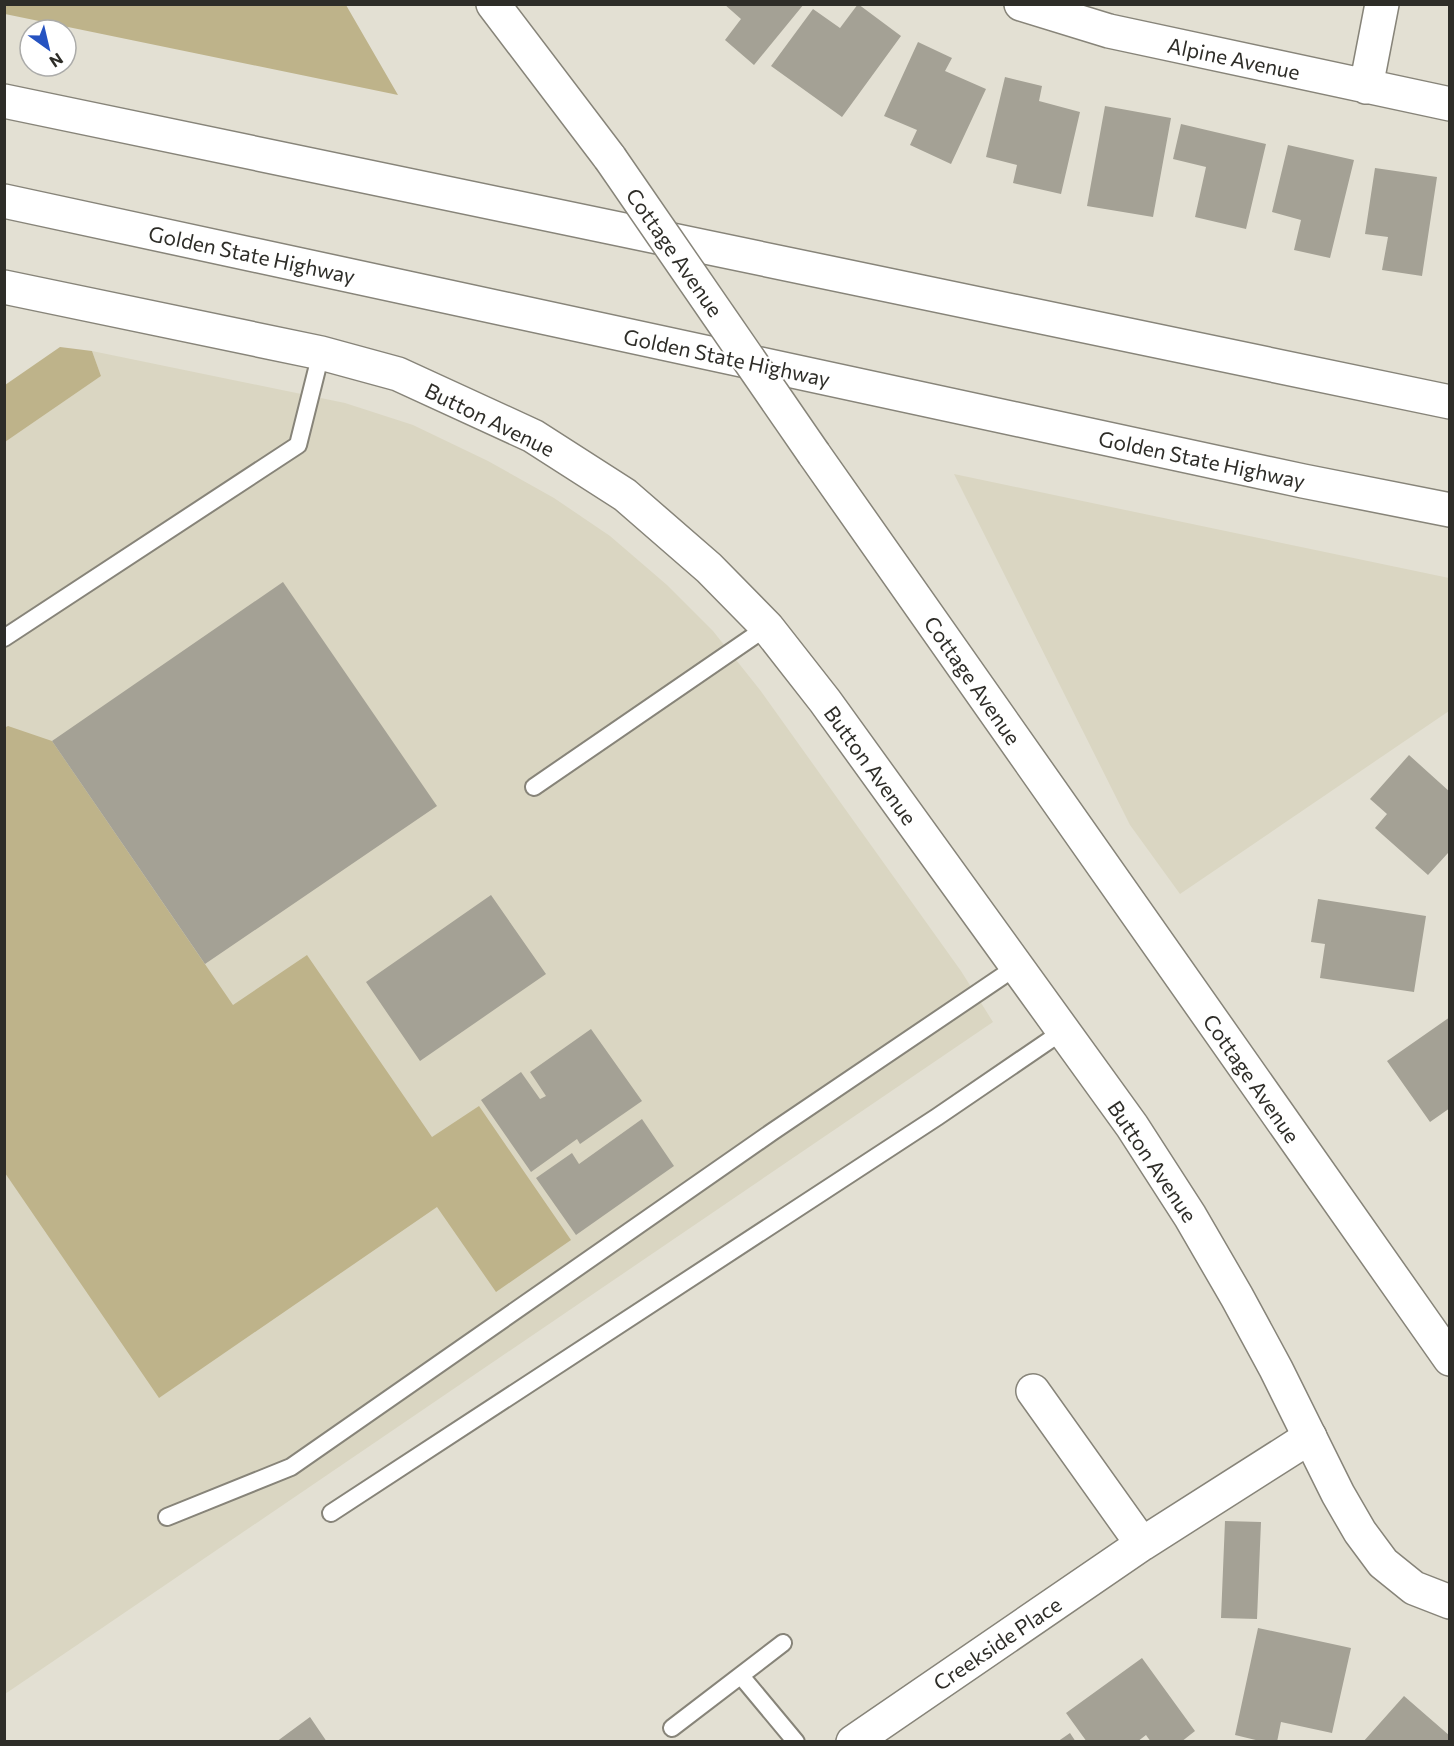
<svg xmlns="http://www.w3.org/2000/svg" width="1454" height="1746" font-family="Commissioner,sans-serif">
	<rect width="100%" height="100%" fill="#e3e0d3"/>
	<!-- built -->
	<path fill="#dad6c2" d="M92,351L345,403L413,425L488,461L554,498L610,536L667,585L713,631L760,690L961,971L993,1022L5,1694V442L101,376Z
		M954,474L1449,578V711L1180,894L1130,825Z"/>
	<!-- green -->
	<path fill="#beb38a" d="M5,4L346,5L398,95L5,14Z
		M60,347L92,351L101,376L5,442V385Z
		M8,726L52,741L233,1005L307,955L432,1137L479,1106L571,1240L496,1292L437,1207L159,1398L5,1173L4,728Z"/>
	<!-- building -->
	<path fill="#a4a195" d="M724,4H804L754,65L725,40L741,19Z
		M858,4L901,36L842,117L771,66L813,9L840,28Z
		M918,42L952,58L945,71L986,89L951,164L910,145L917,130L884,116Z
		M1005,77L1042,86L1039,101L1080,112L1061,194L1013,183L1017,165L986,157Z
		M1105,106L1171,118L1153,217L1087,206Z
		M1181,124L1266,144L1246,229L1195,217L1206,167L1173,159Z
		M1288,145L1354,160L1330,258L1294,250L1301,220L1272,212Z
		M1375,168L1437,177L1422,276L1382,270L1388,237L1365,234Z
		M283,582L437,806L205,964L52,741Z
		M1409,755L1450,792V854L1448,853L1428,875L1375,828L1387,814L1370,799Z
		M491,895L546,974L420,1061L366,982Z
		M1318,899L1426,916L1414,992L1320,978L1325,944L1311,942Z
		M1450,1017V1108L1430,1122L1387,1061Z
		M591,1029L642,1101L580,1144L577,1139L531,1172L481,1100L521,1072L540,1099L546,1096L530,1072Z
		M642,1119L674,1166L576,1235L536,1178L572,1153L579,1164Z
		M1225,1521L1261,1522L1257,1619L1221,1618Z
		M1258,1628L1351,1648L1332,1733L1281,1722L1277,1742H1264L1235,1735Z
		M1142,1658L1195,1731L1181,1742H1151L1146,1735L1137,1742H1087L1066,1713Z
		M1404,1696L1450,1736V1742H1363Z
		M310,1717L327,1742H276Z
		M1070,1733L1076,1742H1057Z"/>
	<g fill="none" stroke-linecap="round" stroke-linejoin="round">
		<!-- lane casing -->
		<g stroke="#878479" stroke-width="20">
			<path id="lane" d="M4,638L298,445L321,353
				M534,787L767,627
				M331,1513L937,1117L1063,1031
				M167,1517L291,1467L772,1132L1016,967
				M741,1676L796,1742
				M672,1728L783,1643"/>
		</g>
		<!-- street casing -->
		<g stroke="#878479" stroke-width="36">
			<path id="street" d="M1033,1391L1142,1544
				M853,1742L1142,1544L1310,1437"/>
		</g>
		<!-- secondary casing -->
		<g stroke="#878479" stroke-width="36">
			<path id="secondary" d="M493,4L610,158
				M1021,4L1109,31L1450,104
				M1366,87L1382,4
				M4,287L321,353L398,374L533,436L625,495L709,568L767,627L825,701L1132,1126L1190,1216L1237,1297L1276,1369L1338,1494L1360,1532L1383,1563L1414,1588L1450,1602
				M814,454L1450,1359"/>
		</g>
		<!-- highway casing -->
		<g stroke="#878479" stroke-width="36">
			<path id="highway" d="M4,101L1450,402
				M4,201L1303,481L1450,510"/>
		</g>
		<!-- lane -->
		<use href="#lane" stroke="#fff" stroke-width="16"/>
		<!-- street -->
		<use href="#street" stroke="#fff" stroke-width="33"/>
		<!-- secondary -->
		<use href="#secondary" stroke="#fff" stroke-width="33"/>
		<!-- highway -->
		<use href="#highway" stroke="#fff" stroke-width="33"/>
		<!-- secondary-bridge casing -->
		<g stroke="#878479" stroke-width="36" stroke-linecap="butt">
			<path id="secondary-bridge" d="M610,158L814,454"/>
		</g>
		<!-- secondary-bridge -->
		<use href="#secondary-bridge" stroke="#fff" stroke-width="33"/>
	</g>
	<g text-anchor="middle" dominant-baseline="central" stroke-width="4.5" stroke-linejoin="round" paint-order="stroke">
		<!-- street labels -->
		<g font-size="21" fill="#2e2d28" stroke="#fff">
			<text transform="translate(1234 58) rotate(12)">Alpine Avenue</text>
			<text transform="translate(675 252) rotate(55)">Cottage Avenue</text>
			<text transform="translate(252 254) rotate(12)">Golden State Highway</text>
			<text transform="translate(727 357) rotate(12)">Golden State Highway</text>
			<text transform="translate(490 419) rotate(26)">Button Avenue</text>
			<text transform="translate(1202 459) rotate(12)">Golden State Highway</text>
			<text transform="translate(973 680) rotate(55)">Cottage Avenue</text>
			<text transform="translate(871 765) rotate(54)">Button Avenue</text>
			<text transform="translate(1252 1078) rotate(55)">Cottage Avenue</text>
			<text transform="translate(1153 1161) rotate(56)">Button Avenue</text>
			<text transform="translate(997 1643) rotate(-34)">Creekside Place</text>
		</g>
	</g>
	<!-- border -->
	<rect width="1454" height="1746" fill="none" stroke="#2e2d28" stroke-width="12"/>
	<!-- north arrow -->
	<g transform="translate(48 48) rotate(146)"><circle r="28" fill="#ffffff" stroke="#ababa9" stroke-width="1.5"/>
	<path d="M0-4.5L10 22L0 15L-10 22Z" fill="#2653c1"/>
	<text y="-9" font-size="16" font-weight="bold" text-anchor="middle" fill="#2e2d28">N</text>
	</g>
</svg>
